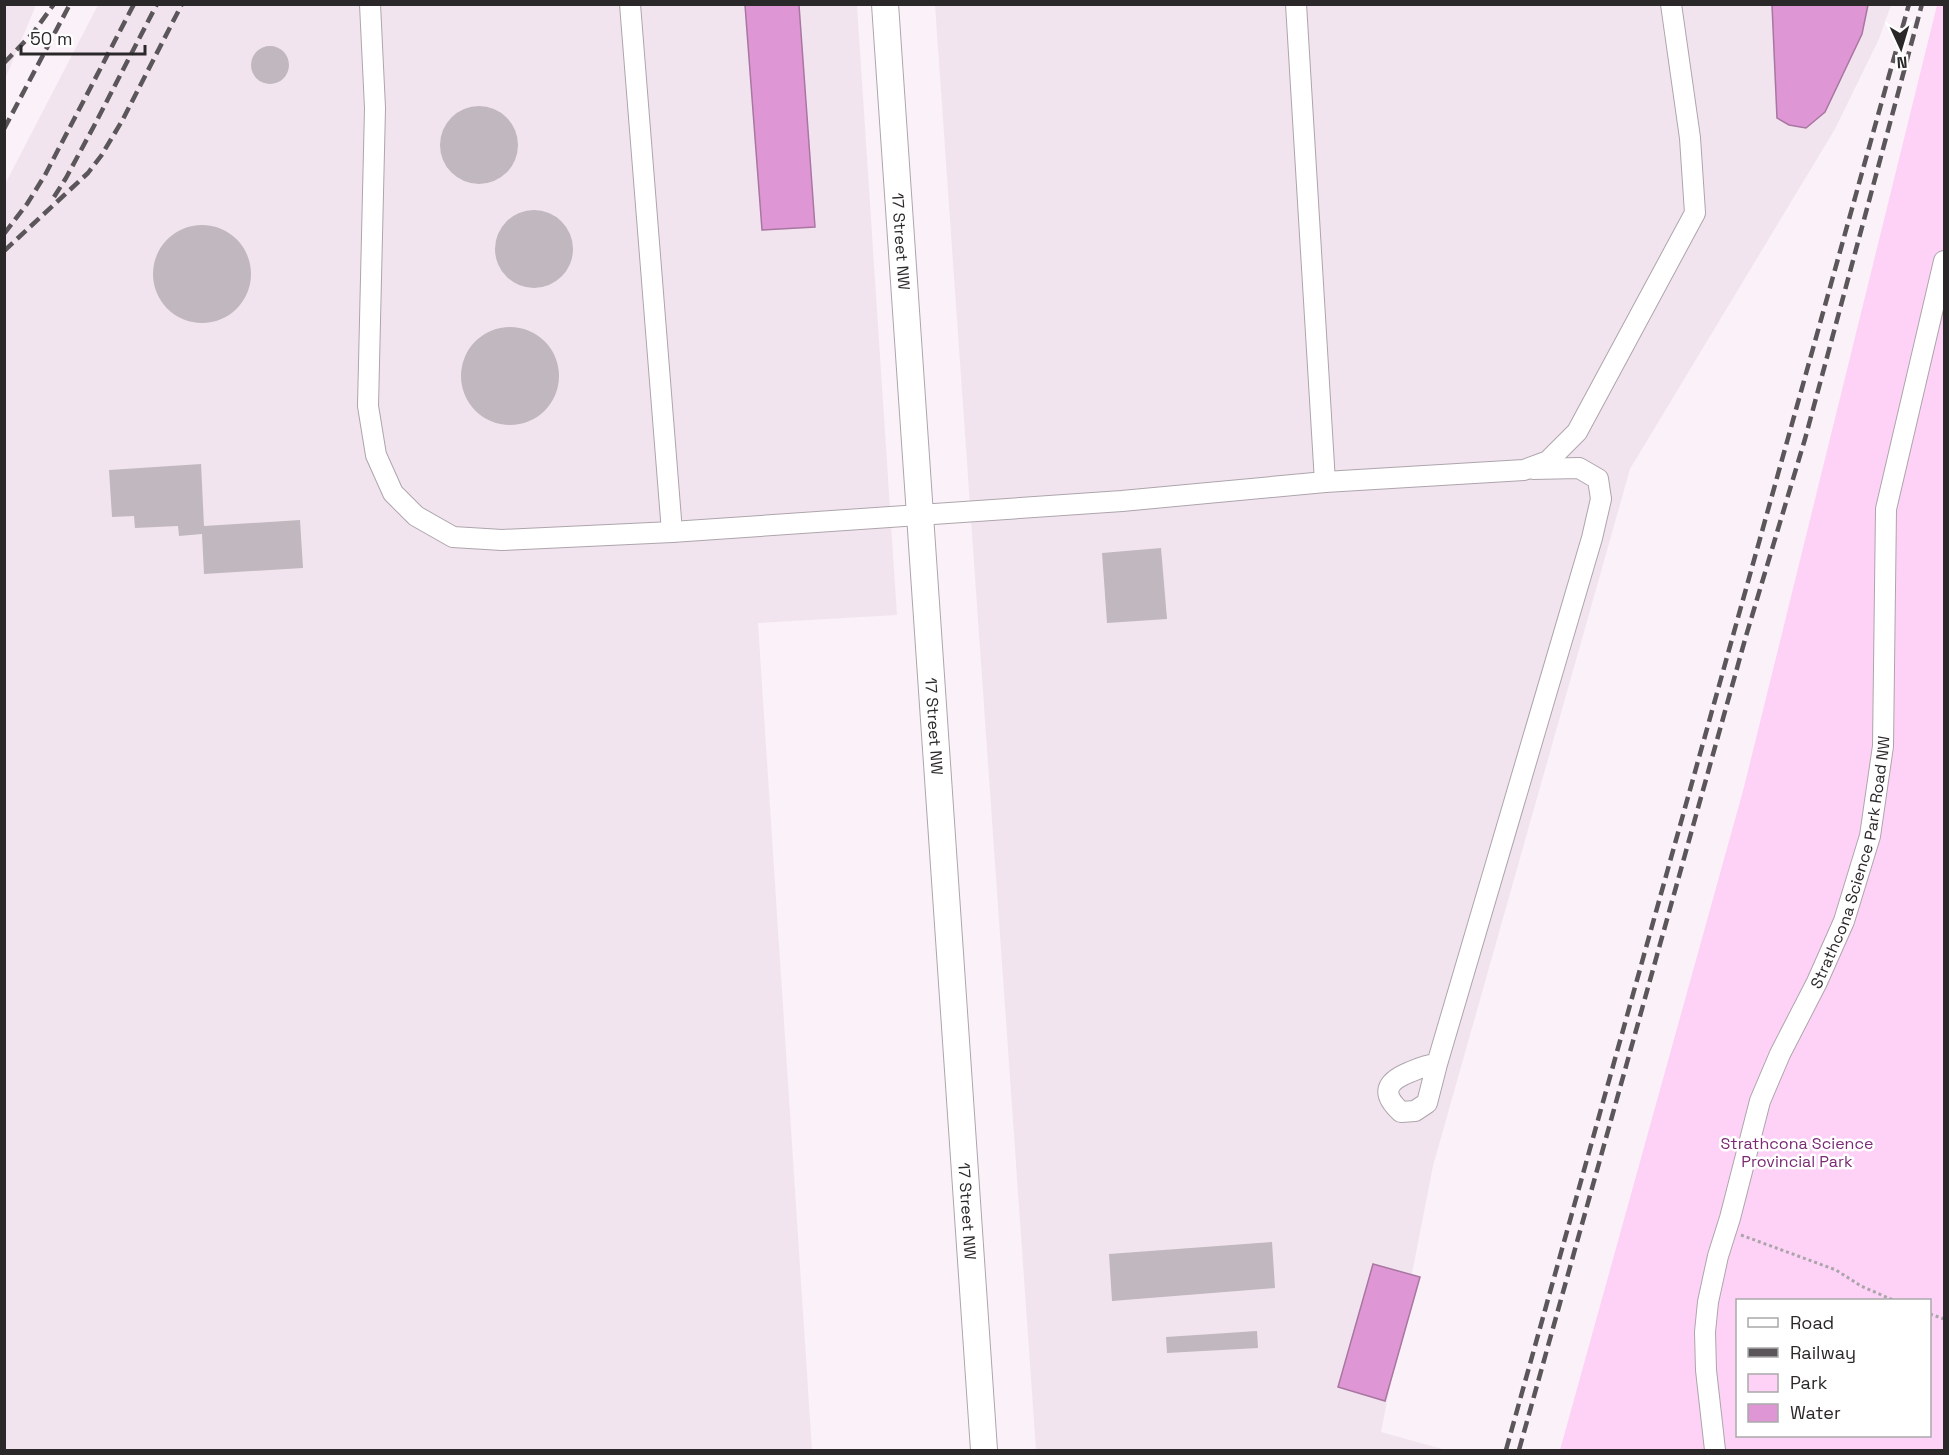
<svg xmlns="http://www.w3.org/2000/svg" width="1949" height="1455" font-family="'Space Grotesk',sans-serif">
	<rect width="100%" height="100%" fill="#faf2f8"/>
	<!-- built -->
	<path fill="#f2e4ef" d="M5,4L36,5L5,79L4,5Z
		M98,5H857L897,615L758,623L812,1450H5L4,186Z
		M935,5H1891L1879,39L1835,129L1630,469L1433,1166L1381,1432L1446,1450H1036Z"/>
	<!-- green -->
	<path fill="#fed2f7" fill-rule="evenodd" d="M1937,5H1944V1450H1560L1744,787ZM1738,1300H1930V1436H1738Z"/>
	<!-- water -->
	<path fill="#de97d4" stroke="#a876a1" stroke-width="1.5" d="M745,5H799L815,227L762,230Z
		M1772,5H1868L1862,34L1825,112L1806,128L1789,125L1777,118Z
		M1373,1264L1420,1277L1385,1401L1338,1387Z"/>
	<!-- building -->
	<path fill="#c0b8be" d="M251 65a19 19 0 1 1 38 0a19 19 0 1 1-38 0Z
		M440 145a39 39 0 1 1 78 0a39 39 0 1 1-78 0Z
		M495 249a39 39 0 1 1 78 0a39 39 0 1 1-78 0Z
		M153 274a49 49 0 1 1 98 0a49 49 0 1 1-98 0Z
		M461 376a49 49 0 1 1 98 0a49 49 0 1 1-98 0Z
		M201,464L204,526L300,520L303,568L204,574L202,534L179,536L178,526L135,528L134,516L112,517L109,470Z
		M1161,548L1167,619L1107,623L1102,553Z
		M1272,1242L1275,1288L1112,1301L1109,1254Z
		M1257,1331L1258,1348L1167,1353L1166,1337Z"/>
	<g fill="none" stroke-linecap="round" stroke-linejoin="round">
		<!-- minor casing -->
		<g stroke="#ada5ab" stroke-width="22">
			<g id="minor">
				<path d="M370,4L375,108L368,406L376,455L393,493L416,516L453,537L502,540L672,532L1122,501L1325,482L1524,470L1548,461L1577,432L1695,213L1690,138L1671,4"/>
				<path d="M630,4L672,532"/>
				<path d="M1296,4L1325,482"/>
				<path d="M1437,1064C1426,1065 1419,1068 1410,1072C1385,1082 1381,1094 1401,1112L1415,1111L1427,1103L1437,1064L1592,538L1601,499L1598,479L1579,468L1533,469"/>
				<path id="s1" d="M1715,1450L1706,1370L1705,1332L1708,1302L1718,1256L1730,1218L1760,1101L1780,1054L1817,982L1844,921L1870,836L1883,746L1886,509L1944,261"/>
			</g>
		</g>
		<!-- major casing -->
		<g stroke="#ada5ab" stroke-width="28">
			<g id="major">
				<path id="s2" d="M885,4L984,1450"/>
			</g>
		</g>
		<!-- path -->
		<path stroke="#aba5aa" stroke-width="3" stroke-dasharray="3 3" stroke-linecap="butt" d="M1741,1235L1836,1270L1861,1286L1893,1300
			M1930,1314L1944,1319"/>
		<!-- minor -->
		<use href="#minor" stroke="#fff" stroke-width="20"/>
		<!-- major -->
		<use href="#major" stroke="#fff" stroke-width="26"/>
		<!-- rail -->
		<path stroke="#5a5659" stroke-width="4.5" stroke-dasharray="12 6" stroke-linecap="butt" d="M4,63L33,33L54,4
			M4,129L70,4
			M54,197L66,178L94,126L157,4
			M4,234L27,204L45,175L134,4
			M4,251L88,173L101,156L122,121L182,4
			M1506,1450L1909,4
			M1519,1450L1746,636L1805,439L1922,4"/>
	</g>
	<g text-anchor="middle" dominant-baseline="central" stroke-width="5" stroke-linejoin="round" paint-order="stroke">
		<!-- street labels -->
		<g font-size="16" fill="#2b282a" stroke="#fff">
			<text stroke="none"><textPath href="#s2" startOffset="238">17 Street NW</textPath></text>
			<text stroke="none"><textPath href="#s2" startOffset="724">17 Street NW</textPath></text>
			<text stroke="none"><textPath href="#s1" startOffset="614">Strathcona Science Park Road NW</textPath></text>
			<text stroke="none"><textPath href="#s2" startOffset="1210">17 Street NW</textPath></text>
		</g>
		<!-- park labels -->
		<g font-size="16" fill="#7b2a74" stroke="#fff">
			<text x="1797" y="1143">Strathcona Science<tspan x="1797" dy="18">Provincial Park</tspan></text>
		</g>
	</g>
	<!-- border -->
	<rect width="1949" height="1455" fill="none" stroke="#2b282a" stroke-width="12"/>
	<!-- legend -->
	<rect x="1736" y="1299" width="195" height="138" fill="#ffffff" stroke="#aaa9aa" stroke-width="1.5"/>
	<rect x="1748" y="1318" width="30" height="9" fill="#ffffff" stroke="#aaa9aa" stroke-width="1.5"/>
	<text x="1790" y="1329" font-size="18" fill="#2b282a">Road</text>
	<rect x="1748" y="1348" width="30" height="9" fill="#5a5659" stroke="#aaa9aa" stroke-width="1.5"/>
	<text x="1790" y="1359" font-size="18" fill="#2b282a">Railway</text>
	<rect x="1748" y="1374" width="30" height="18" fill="#fed2f7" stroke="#aaa9aa" stroke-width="1.5"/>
	<text x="1790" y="1389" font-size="18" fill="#2b282a">Park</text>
	<rect x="1748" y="1404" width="30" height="18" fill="#de97d4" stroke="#aaa9aa" stroke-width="1.5"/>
	<text x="1790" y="1419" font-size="18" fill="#2b282a">Water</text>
	<!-- north arrow -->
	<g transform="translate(1901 48) rotate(176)" stroke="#ffffff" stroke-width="4.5" paint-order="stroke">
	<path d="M0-4.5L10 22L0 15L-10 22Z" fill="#2b282a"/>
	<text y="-9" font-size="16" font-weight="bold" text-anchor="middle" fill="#2b282a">N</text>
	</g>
	<!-- scale -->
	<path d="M21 45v9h124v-9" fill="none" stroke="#2b282a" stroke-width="3"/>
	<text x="30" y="45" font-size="18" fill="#2b282a" stroke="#ffffff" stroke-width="4.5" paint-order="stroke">50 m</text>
</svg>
